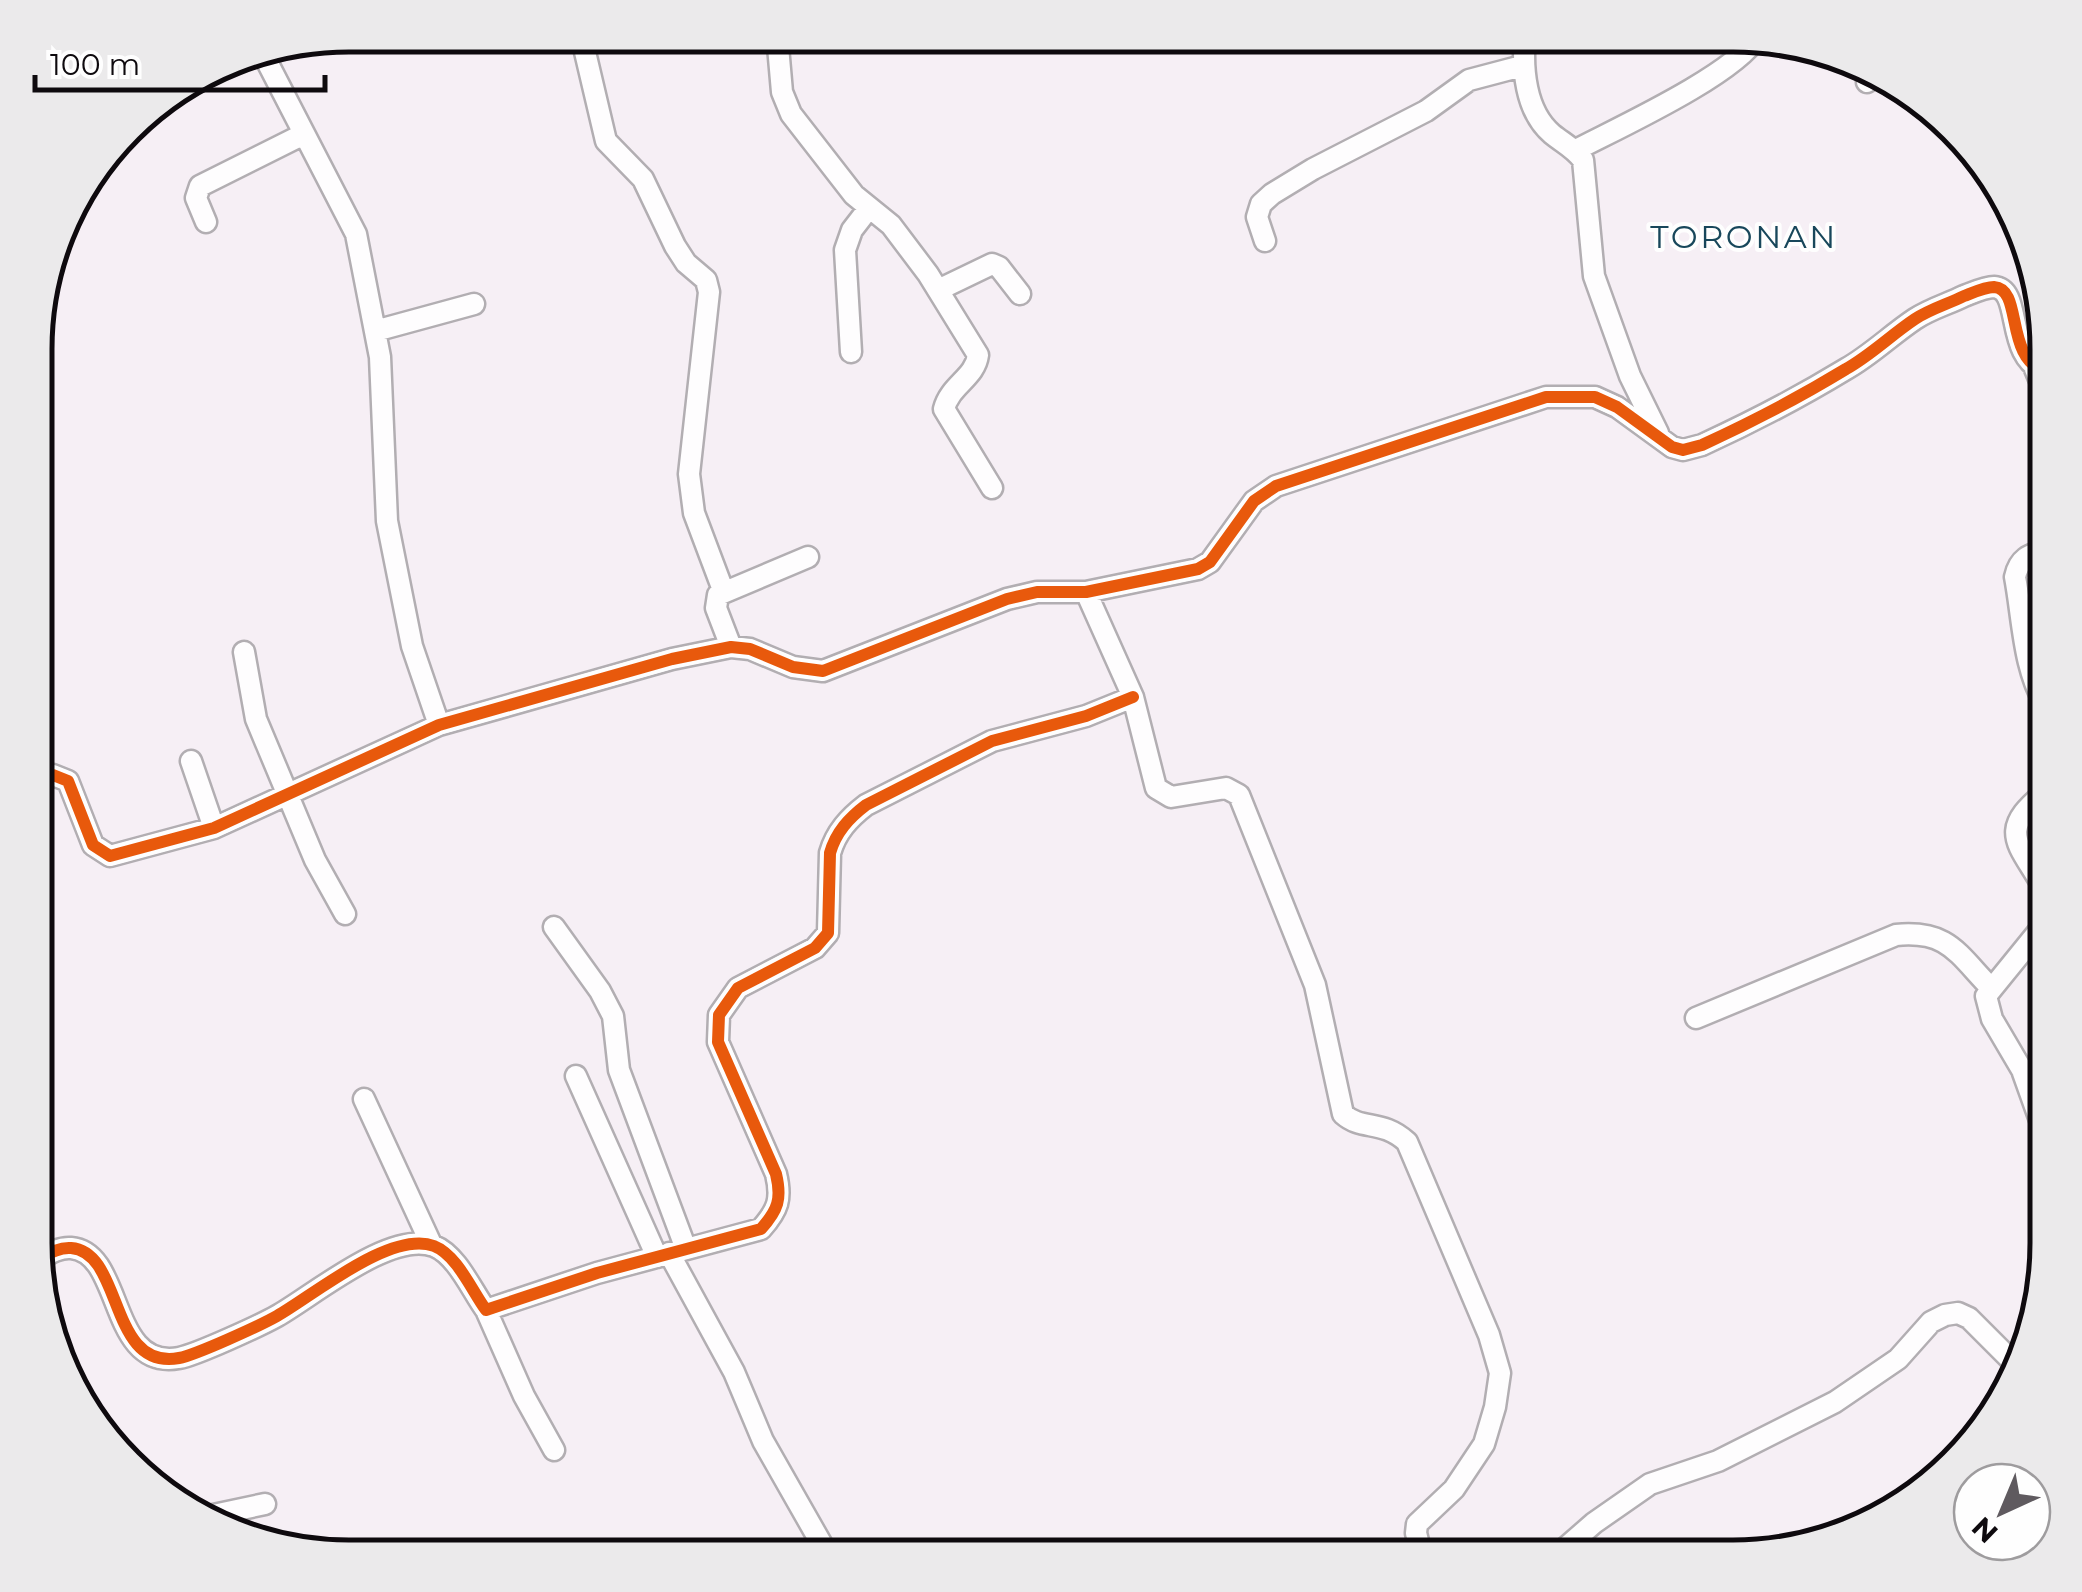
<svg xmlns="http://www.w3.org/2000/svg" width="2082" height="1592" font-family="Montserrat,sans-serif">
	<rect width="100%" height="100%" fill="#f6eff5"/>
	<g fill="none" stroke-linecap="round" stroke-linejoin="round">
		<!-- street casing -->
		<g stroke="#b2aeb2" stroke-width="25">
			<path id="street" d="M581,35L606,141L643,179L675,246L686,263L706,280L709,292L689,474L694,513L723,590
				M777,35L782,92L791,114L854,195L891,225L928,274L978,355C975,378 950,385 944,409L992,488
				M1525,36C1522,68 1525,111 1552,134C1563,143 1574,148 1583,160L1594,276L1630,376L1658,433
				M261,50L356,234L380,357L387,521L412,646L439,725
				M1867,82L1871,71
				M1576,150C1618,128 1734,75 1757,37
				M206,222L196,198L200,186L304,134
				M1265,241L1257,217L1261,204L1272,194L1313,169L1426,111L1469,80L1522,66
				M938,290L992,264L999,267L1020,294
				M375,331L474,304
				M851,352L845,250L852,230L869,208
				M2035,369L2047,398
				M1086,592L1133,697L1156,788L1171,797L1226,788L1239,795L1315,985L1343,1114C1362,1131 1382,1119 1407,1142L1489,1335L1500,1373L1495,1407L1484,1444L1454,1489L1417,1524L1416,1533L1422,1557
				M731,647L716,608L718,595L808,557
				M244,652L256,719L315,860L345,914
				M2047,707C2023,670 2023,619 2015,577C2019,558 2029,555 2047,549
				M191,761L214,828
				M37,779L53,775L68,781L93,845L110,856L214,828L439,725L672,659L731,647L750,649L793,667L823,671L1007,599L1037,592H1086L1198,569L1210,562L1254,501L1276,486L1546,397H1595L1617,407L1672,447L1683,450L1702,445C1752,422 1800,397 1846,369C1871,355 1891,335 1915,319C1930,309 1948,304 1964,296C1972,293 1985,287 1994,287C2024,289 2003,359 2047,372
				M2047,894C2021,844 1993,833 2047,791
				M554,927L600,991L613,1016L619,1070L686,1249
				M1696,1018L1896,935C1948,930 1957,953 1990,987
				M576,1076L657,1257
				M364,1099L431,1244
				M2046,1137L2022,1070L1992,1019L1986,996L2038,932L2047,915
				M669,1253L734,1372L763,1441L829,1557
				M36,1261C47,1255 58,1247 71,1248C124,1252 108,1371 179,1358C196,1355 261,1325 277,1316C314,1295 391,1230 434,1246C457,1255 472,1291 486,1310L597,1273L761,1229C778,1210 782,1199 776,1174L718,1042L719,1015L738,988L815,948L828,933L830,853C836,832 849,818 866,805L992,741L1086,716L1133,697
				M48,1310L51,1321
				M486,1310L524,1396L554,1450
				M204,1517L265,1504
				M1555,1557L1594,1523L1650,1484L1718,1461L1835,1402L1898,1359L1931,1322L1945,1315L1958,1313L1969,1318L2019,1368"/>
		</g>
		<!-- street -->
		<use href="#street" stroke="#fefdfe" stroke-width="20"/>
		<!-- cycleway casing -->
		<g stroke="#fefefe" stroke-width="19">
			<path id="cycleway" d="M37,779L53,775L68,781L93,845L110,856L214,828L439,725L672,659L731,647L750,649L793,667L823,671L1007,599L1037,592H1086L1198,569L1210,562L1254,501L1276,486L1546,397H1595L1617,407L1672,447L1683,450L1702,445C1752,422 1800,397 1846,369C1871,355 1891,335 1915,319C1930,309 1948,304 1964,296C1972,293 1985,287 1994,287C2024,289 2003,359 2047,372
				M36,1261C47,1255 58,1247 71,1248C124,1252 108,1371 179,1358C196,1355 261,1325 277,1316C314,1295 391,1230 434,1246C457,1255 472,1291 486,1310L597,1273L761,1229C778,1210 782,1199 776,1174L718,1042L719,1015L738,988L815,948L828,933L830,853C836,832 849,818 866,805L992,741L1086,716L1133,697"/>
		</g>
		<!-- cycleway -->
		<use href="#cycleway" stroke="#e8590c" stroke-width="12"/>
	</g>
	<g text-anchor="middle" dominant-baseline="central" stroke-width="8" stroke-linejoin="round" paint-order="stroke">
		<!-- quarter labels -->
		<g font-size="32" letter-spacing="2.5" fill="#18475b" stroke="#fefefe">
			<text x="1744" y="236">TORONAN</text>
		</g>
	</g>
	<!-- crop -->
	<path d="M0 0H2082V1592H0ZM349 52H1733A297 297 0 0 1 2030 349V1243A297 297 0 0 1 1733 1540H349A297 297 0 0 1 52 1243V349A297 297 0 0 1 349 52Z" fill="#ebeaeb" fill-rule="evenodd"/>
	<path fill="none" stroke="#0e0a0e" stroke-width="5" d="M349 52H1733A297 297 0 0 1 2030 349V1243A297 297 0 0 1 1733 1540H349A297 297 0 0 1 52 1243V349A297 297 0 0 1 349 52Z"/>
	<!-- north arrow -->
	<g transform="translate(2002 1512) rotate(224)"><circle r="48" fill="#fefefe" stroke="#9e9c9e" stroke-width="2.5"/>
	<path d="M0-8L18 38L0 25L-18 38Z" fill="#5f5a5f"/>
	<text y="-15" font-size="28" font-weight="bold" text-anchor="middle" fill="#0e0a0e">N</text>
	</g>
	<!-- scale -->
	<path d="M35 75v15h290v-15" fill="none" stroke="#0e0a0e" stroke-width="5"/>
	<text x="50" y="75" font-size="30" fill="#0e0a0e" stroke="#fefefe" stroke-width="8" paint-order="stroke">100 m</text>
</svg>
